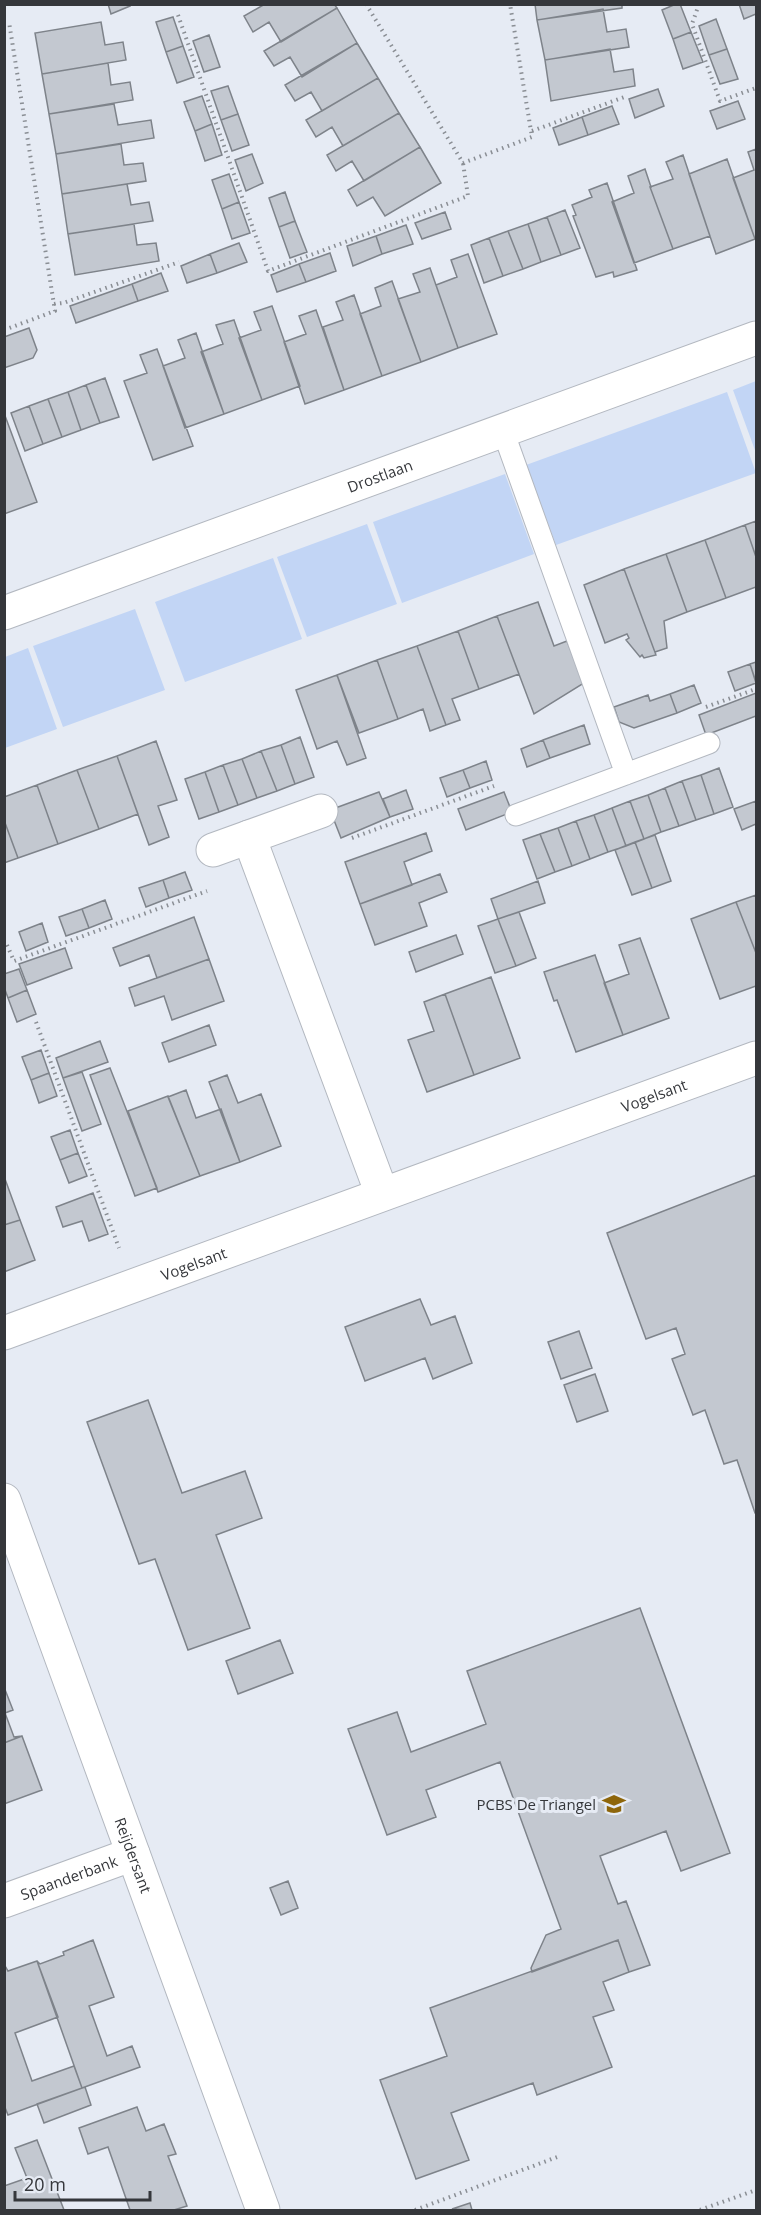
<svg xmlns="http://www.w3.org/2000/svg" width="761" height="2215" font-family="'Open Sans',sans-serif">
	<rect width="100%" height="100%" fill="#e6ebf4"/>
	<!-- green -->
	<path fill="#c2d5f5" d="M756,381V453L733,390Z
		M727,392L756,473L556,545L526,465Z
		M505,474L534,554L402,603L373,522Z
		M367,524L397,604L307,637L277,557Z
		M273,558L302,639L185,682L155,602Z
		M135,609L165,690L63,727L33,646Z
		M28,648L57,729L5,748V657Z"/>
	<!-- building -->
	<path fill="#c3c8d0" stroke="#7e838a" stroke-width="1.5" d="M108,4H129L130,6L111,14Z
		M265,4H334L337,8L281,42L269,22L253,32L244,16Z
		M535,4H622V8L537,20Z
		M676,4H680L691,32L673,39L662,10Z
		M739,4H756V14L744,19Z
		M337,8L357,43L302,77L290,57L274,66L264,51Z
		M603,9L607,32L626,29L629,47L545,60L537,20Z
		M173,17L183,46L166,52L156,22Z
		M716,19L727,49L709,55L699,26Z
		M101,22L105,45L123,42L126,60L42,74L35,33Z
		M691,32L703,62L683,69L673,39Z
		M209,35L220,67L204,72L193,41Z
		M357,43L378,78L322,111L311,92L295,101L285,85Z
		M183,46L194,77L177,83L166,52Z
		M610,49L614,72L633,69L635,86L551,101L545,60Z
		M727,49L738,79L720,84L709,55Z
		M108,63L111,85L130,82L133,100L49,114L42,74Z
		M378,78L399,113L343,146L332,127L316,137L306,120Z
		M228,86L238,114L221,120L211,91Z
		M658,89L664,106L635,118L629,99Z
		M202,96L212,124L195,131L184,102Z
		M738,101L745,119L717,129L710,111Z
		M114,104L118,125L151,120L154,138L56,154L49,114Z
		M612,106L619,124L588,135L582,117Z
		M399,113L420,147L364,181L352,161L336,171L327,155Z
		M238,114L249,145L232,151L221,120Z
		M582,117L588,135L559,145L553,128Z
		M212,124L222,155L205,161L195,131Z
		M121,144L124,165L143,163L146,181L62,194L56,154Z
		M420,147L441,183L385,216L373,197L357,206L348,190Z
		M756,149V239H755L733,178L754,170L748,152Z
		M252,154L263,183L246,191L235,160Z
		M683,155L710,236L673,249L650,187L673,179L666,162Z
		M727,159L755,239L716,254L689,174Z
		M645,169L651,187H650L673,249L634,263L612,202L634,193L628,176Z
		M229,174L239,202L222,209L212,180Z
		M607,183L637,270L614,277L613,272L596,277L573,216L576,215L572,205L592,197L589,190Z
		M127,184L131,205L149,202L153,221L68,234L62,194Z
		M285,192L295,221L279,227L269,198Z
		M239,202L250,233L232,239L222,209Z
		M565,210L580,248L561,255L547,217Z
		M445,212L451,229L422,239L415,223Z
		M547,217L561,255L541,262L528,224Z
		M295,221L307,252L290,258L279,227Z
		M134,224L137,245L156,243L159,261L75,275L68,234Z
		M528,224L541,262L523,269L508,231Z
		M406,225L413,244L382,254L376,236Z
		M508,231L523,269L503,276L489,238Z
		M376,236L382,254L353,266L347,246Z
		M489,238L503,276L484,283L471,245Z
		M239,243L247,262L217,273L210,254Z
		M330,253L336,271L306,282L299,264Z
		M210,254L217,273L187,283L181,266Z
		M468,254L497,334L458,348L436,285L457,277L451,260Z
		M299,264L306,282L277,292L271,275Z
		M430,268L458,348L421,362L398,299L420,292L413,274Z
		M161,273L168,291L138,301L132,284Z
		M392,281L421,362L382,376L360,314L381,306L375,288Z
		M132,284L138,301L76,323L70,306Z
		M354,295L382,376L344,390L323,327L343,320L336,302Z
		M272,306L300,386L262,400L239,338L261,330L254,312Z
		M316,310L344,390L305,404L284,342L306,334L299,316Z
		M234,320L262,400L224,414L201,352L223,344L216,325Z
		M29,328L37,350L33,358L4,368V337Z
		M196,333L224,414L185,428L163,366L185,358L178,340Z
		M157,349L193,446L153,460L124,381L147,373L140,355Z
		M105,378L119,417L100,423L86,385Z
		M86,385L100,423L81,430L68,392Z
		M68,392L81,430L62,437L48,399Z
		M48,399L62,437L43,444L29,406Z
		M29,406L43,444L25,451L11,413Z
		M4,413L37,502L4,514Z
		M756,521V557L745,525Z
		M745,525L756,557V587L726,598L705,540Z
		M705,540L726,598L687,612L666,554Z
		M666,554L687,612L664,621L667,648L655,652L656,655L624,569Z
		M624,569L656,655L644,658L642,655L640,657L626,640L629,638L627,634L605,643L584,585Z
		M538,602L554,646L567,641L584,683L534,714L497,616Z
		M497,616L519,674L479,689L458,631Z
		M458,631L479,689L452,699L460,720L446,725L417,646Z
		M417,646L446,725L430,731L423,709L398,719L377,660Z
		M377,660L398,719L359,733L337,675Z
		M756,662V682L750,664Z
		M750,664L756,683L735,691L728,672Z
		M337,675L366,758L347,765L337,741L317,749L296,690Z
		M694,685L701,703L677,713L670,694Z
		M756,693V716L706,735L699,715Z
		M670,694L677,713L634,728L619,722L614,707L648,695L650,701Z
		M584,725L590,744L550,758L543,740Z
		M300,737L314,777L295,784L281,745Z
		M543,740L550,758L527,767L521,749Z
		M156,741L177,800L158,806L169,837L149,845L117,756Z
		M281,745L295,784L277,791L261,751Z
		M261,751L277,791L257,798L242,759Z
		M117,756L138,814L99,829L77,770Z
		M242,759L257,798L238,805L223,765Z
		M486,761L492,780L470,788L463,770Z
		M223,765L238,805L219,812L205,772Z
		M719,768L733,807L714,814L701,775Z
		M77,770L99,829L58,844L37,785Z
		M463,770L470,788L447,797L440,778Z
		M205,772L219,812L199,819L185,779Z
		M701,775L714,814L696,820L682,781Z
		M682,781L696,820L679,826L665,788Z
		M37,785L58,844L18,858L4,820V797Z
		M665,788L679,826L661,832L648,795Z
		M406,790L413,809L390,817L383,799Z
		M379,792L390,817L341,838L330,810Z
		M504,792L512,812L466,830L458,809Z
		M648,795L661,832L644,839L630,801Z
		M630,801L644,839L626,846L612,808Z
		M756,801V824L742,830L734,809Z
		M612,808L626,846L608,852L594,815Z
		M594,815L608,852L590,859L576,821Z
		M4,820L18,858L4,863Z
		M576,821L590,859L572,866L558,828Z
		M558,828L572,866L555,872L540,834Z
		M426,833L432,851L404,862L412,885L360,904L345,862Z
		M540,834L555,872L537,879L523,840Z
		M655,835L671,881L652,888L635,842Z
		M635,842L652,888L632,895L615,850Z
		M185,872L192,890L169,898L163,880Z
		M440,874L447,892L419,903L427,926L375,945L360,904Z
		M163,880L169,898L146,907L139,888Z
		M538,881L545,903L498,919L491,899Z
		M756,895V953L736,902Z
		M105,900L112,919L89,928L82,909Z
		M736,902L756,953V986L720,999L691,919Z
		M82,909L89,928L66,936L59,917Z
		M519,912L536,958L516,966L498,919Z
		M194,917L209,959L157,978L149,955L120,966L113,948Z
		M498,919L516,966L495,973L478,926Z
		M42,923L48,942L26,951L19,932Z
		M456,935L463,954L416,972L409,952Z
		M640,938L669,1018L623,1035L604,983L629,974L619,945Z
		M65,948L72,968L27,985L19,964Z
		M595,955L623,1035L576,1052L557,1000L554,1001L544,972Z
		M209,959L224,1001L172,1020L164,996L135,1006L129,988Z
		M19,969L27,990L8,998L4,987V974Z
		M491,977L520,1058L474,1075L445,994Z
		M27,990L36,1014L17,1022L8,998Z
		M445,994L474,1075L427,1092L408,1040L434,1031L424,1002Z
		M209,1025L216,1045L169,1062L162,1043Z
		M100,1041L108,1062L63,1078L56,1058Z
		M41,1050L49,1073L31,1080L22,1057Z
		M110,1068L157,1188L135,1196L90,1075Z
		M82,1072L101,1124L82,1131L63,1078Z
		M49,1073L57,1096L39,1103L31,1080Z
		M227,1075L238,1103L261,1094L281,1146L240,1162L209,1082Z
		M186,1090L196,1118L221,1109L240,1162L200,1176L168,1097Z
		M168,1096L200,1176L158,1192L128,1111Z
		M70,1130L78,1153L60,1160L51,1137Z
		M78,1153L87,1176L69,1183L60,1160Z
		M756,1175V1513H755L737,1460L724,1464L705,1410L693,1415L672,1359L685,1354L676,1328L646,1339L607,1233Z
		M5,1179L20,1220L4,1225V1180Z
		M93,1193L108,1234L89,1241L82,1221L63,1227L56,1207Z
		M20,1220L35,1260L4,1272V1225Z
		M420,1299L431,1325L455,1316L472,1363L433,1379L425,1358L365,1381L345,1327Z
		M579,1331L592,1368L561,1379L548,1342Z
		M595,1374L608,1411L577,1422L564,1385Z
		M148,1400L182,1493L245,1471L262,1518L216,1535L250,1628L188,1650L155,1559L139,1564L87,1422Z
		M640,1608L730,1853L681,1871L666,1831L600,1856L618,1904L626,1901L650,1965L629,1972L618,1940L532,1972L531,1968L546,1935L561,1929L500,1762L426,1790L436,1817L387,1835L348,1729L397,1712L411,1752L486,1724L467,1671Z
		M280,1640L293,1673L238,1694L226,1661Z
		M4,1687L13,1710L5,1713L14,1737L22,1736L4,1743Z
		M22,1736L42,1790L4,1804V1743Z
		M288,1881L298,1908L281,1915L270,1888Z
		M93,1940L114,1997L89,2006L107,2056L132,2046L140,2067L82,2088L37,1961L40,1964L64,1955L63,1952Z
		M618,1940L629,1972L603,1982L614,2010L593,2017L612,2067L537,2095L533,2083L451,2113L469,2160L416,2179L380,2080L447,2056L430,2008Z
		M37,1961L58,2017L15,2033L32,2081L74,2066L82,2088L8,2115L4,2105V1964L8,1971Z
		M85,2087L91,2105L44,2123L37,2104Z
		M137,2107L146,2131L164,2124L176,2154L168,2156L187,2206L174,2210H130L108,2147L88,2154L79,2128Z
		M37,2140L64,2210H4V2186L27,2178L15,2148Z
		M470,2203L472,2210L452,2209Z"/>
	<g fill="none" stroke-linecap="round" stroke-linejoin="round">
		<!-- service casing -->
		<g stroke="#b3b8c0" stroke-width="23">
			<path id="service" d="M503,431L626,774
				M516,815L709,743"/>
		</g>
		<!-- minor casing -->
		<g stroke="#b3b8c0" stroke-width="35">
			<g id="minor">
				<path d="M249,837L382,1194"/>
				<path d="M213,850L321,811"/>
				<path id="s1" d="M4,1333L756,1058"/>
				<path id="s2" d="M4,1500L263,2210"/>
				<path id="s3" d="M4,1901L133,1854"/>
			</g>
		</g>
		<!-- tertiary casing -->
		<g stroke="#b3b8c0" stroke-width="35">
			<g id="tertiary">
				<path id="s4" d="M4,613L756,338"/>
			</g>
		</g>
		<!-- path -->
		<path stroke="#8a8e94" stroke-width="4" stroke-dasharray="1.5 4.5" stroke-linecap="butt" d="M366,4L463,163L532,137L510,4
			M699,4L692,24L720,101L756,88
			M178,15L268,271L468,196L463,163
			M532,131L627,96
			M54,304L63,303L179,262
			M4,330L55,311L9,22
			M706,707L756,689
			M352,838L494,786
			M7,945L14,961L207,891
			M36,1022L119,1248
			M415,2210L560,2156
			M700,2210L756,2190"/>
		<!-- service -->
		<use href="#service" stroke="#fff" stroke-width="21"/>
		<!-- minor -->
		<use href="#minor" stroke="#fff" stroke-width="33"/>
		<!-- tertiary -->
		<use href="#tertiary" stroke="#fff" stroke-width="33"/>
	</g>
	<!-- icons -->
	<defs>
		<g id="school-bare" transform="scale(1.8)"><path d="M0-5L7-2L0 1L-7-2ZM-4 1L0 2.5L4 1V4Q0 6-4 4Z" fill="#8e660b" stroke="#e6ebf4" stroke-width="2.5" paint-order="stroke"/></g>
	</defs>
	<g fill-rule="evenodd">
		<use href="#school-bare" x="614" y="1804"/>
	</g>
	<g text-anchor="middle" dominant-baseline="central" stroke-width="6" stroke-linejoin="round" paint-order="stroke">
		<!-- street labels -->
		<g font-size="15" fill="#35373b" stroke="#e6ebf4">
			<text stroke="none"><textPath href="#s4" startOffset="400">Drostlaan</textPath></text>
			<text stroke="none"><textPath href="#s1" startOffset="692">Vogelsant</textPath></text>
			<text stroke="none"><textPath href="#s1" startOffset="202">Vogelsant</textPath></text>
			<text stroke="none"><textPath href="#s2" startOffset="378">Reijdersant</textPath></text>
			<text stroke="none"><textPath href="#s3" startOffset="69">Spaanderbank</textPath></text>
		</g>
		<!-- poi labels -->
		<g font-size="15" fill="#35373b" stroke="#e6ebf4" text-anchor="end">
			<text x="596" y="1804">PCBS De Triangel</text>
		</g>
	</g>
	<!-- border -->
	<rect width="761" height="2215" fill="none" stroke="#35373b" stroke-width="12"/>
	<!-- scale -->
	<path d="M15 2191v9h135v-9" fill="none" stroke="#35373b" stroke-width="3"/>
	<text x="24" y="2191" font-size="18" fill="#35373b" stroke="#e6ebf4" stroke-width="4.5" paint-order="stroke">20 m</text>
</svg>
